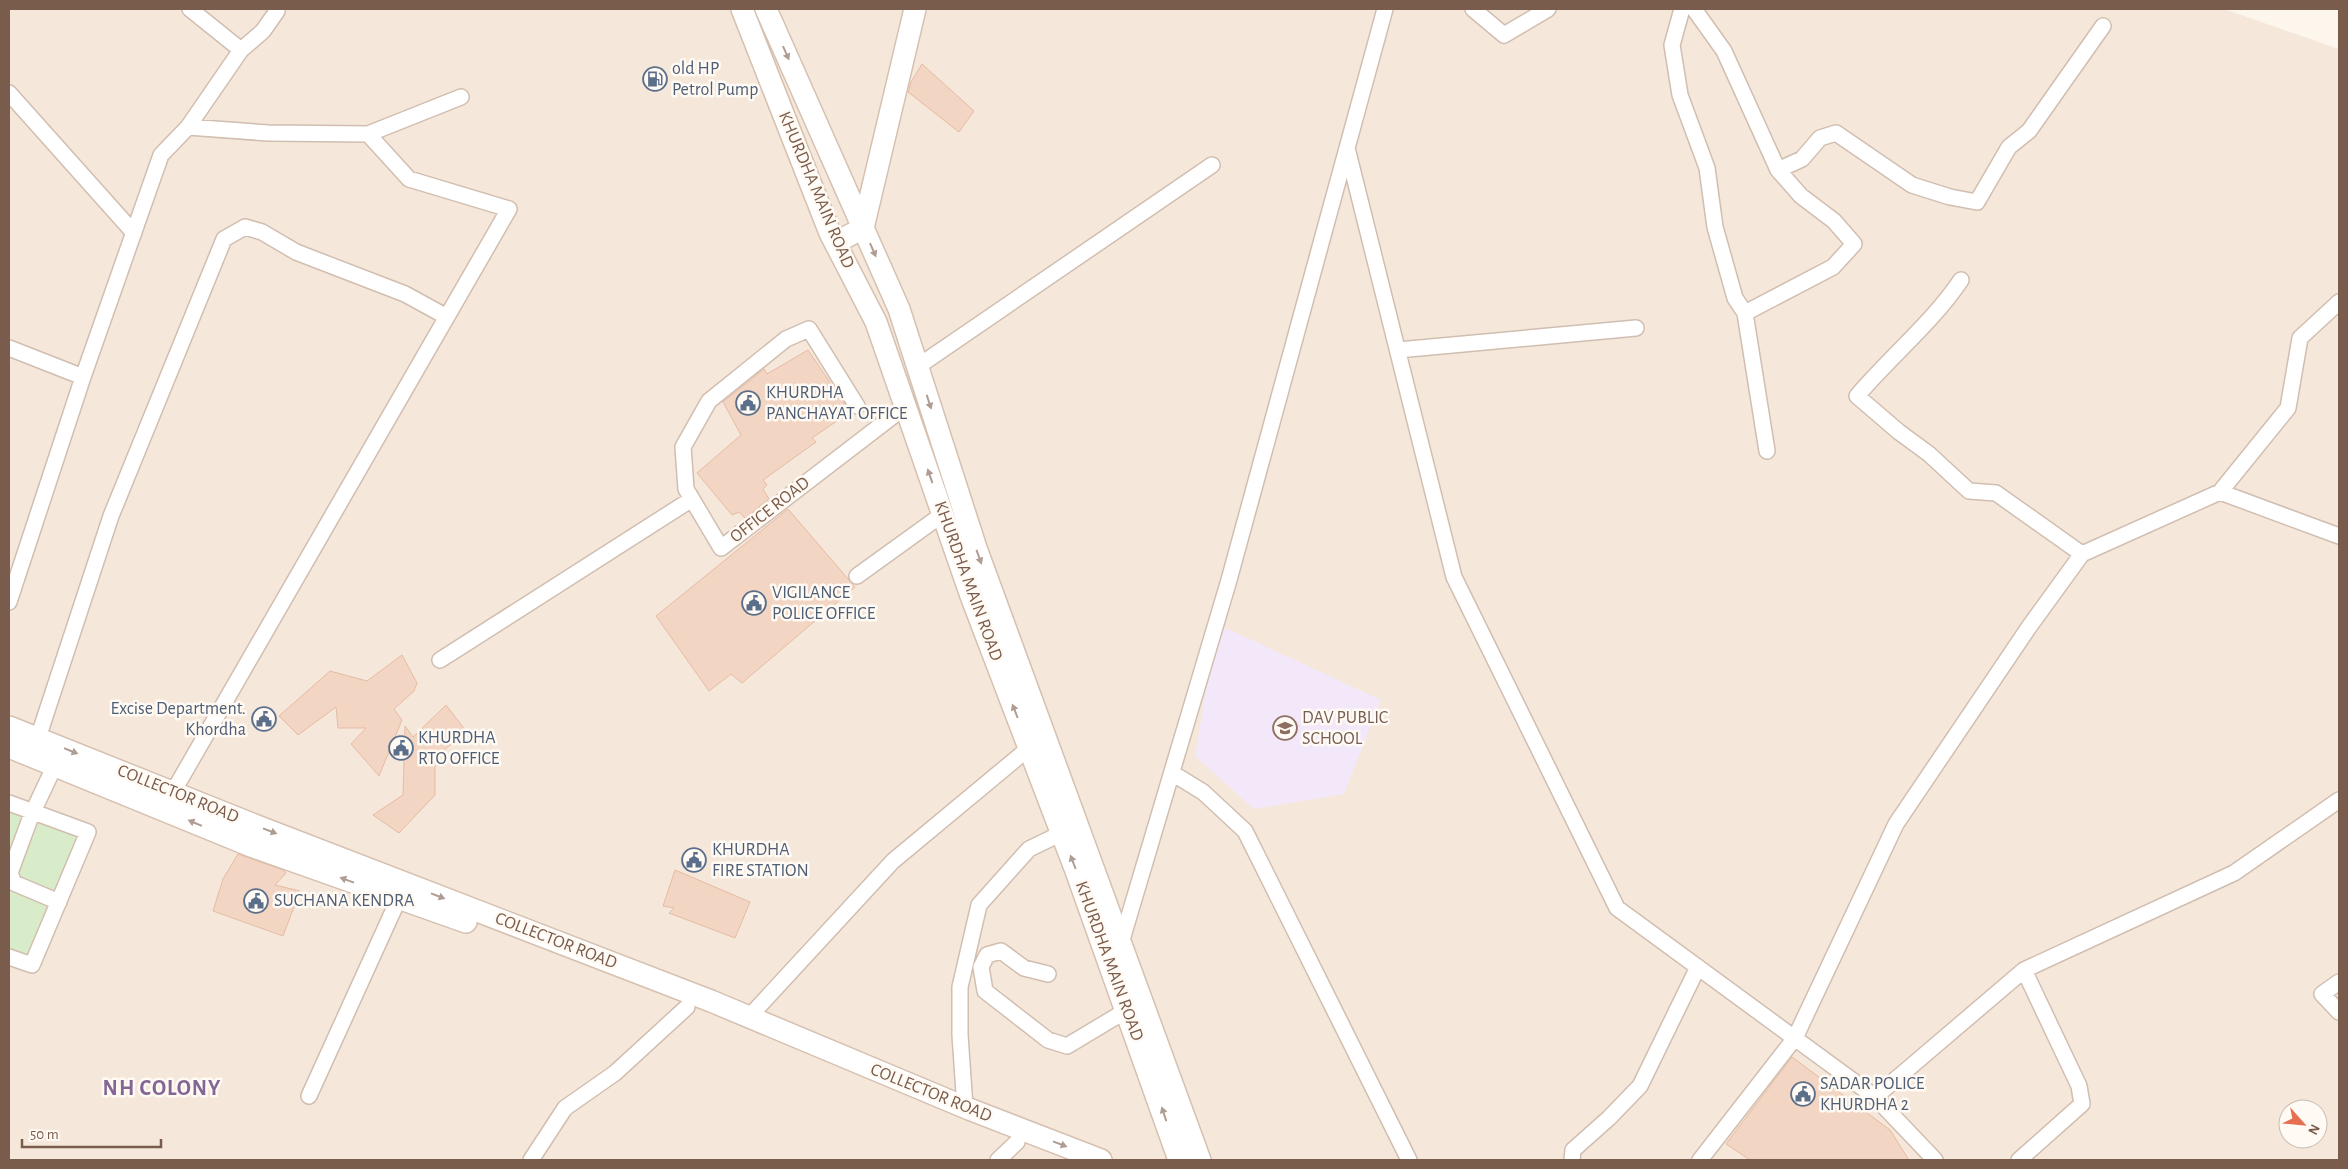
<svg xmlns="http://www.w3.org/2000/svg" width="2348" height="1169" font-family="'Alegreya Sans',sans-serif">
	<rect width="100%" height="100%" fill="#fdf6ec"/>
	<!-- residential -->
	<path fill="#f5e8da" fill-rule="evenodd" d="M9,9H2224L2339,49V1160H9ZM2288,1109H2318V1139H2288Z"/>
	<!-- education -->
	<path fill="#f3e8fa" d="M1217,624L1381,700L1344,794L1254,809L1195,756Z"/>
	<!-- green -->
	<path fill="#d8ecc9" d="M9,803L88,832L32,965L9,957Z"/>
	<!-- building -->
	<path fill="#f3d5c3" stroke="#e6bba3" d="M922,64L974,111L959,132L908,92L911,82Z
		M808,350L850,412L812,438L816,442L763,480L767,485L763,489L769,499L745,518L739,512L732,515L697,473L741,435L723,402L764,369L767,374Z
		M788,509L855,587L742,683L731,674L709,691L656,616Z
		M402,655L417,683L414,691L394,709L402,720L379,776L351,744L366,728H338L336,707L298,735L279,716L330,671L367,681Z
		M446,705L466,731L435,758V795L399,833L373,815L403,795L405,726L413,737Z
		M238,854L283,870L286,873L275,885L300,891L283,936L213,911L223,879Z
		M675,870L750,902L735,938L669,913L674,908L663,906Z
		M1792,1057L1890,1130L1909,1160H1750L1726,1144Z"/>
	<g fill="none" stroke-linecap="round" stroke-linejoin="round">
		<!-- street casing -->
		<g stroke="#d1beb0" stroke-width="18">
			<path id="street" d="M190,9L241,50
				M1473,9L1504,35L1548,9
				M1682,9L1672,45L1680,95L1707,168L1715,227L1735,298L1745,313L1767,451
				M1694,9L1724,51L1778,170L1802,159L1820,138L1836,133L1912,185L1950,197L1977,202L2009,147L2029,131L2103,26
				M9,93L134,233
				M368,134L461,97
				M1347,148L1454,577L1617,908L1875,1097L1935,1160
				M1961,280C1932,323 1891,356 1857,396L1899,432L1929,454L1969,491L1996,493L2082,554
				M1745,313L1833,267L1854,244L1834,221L1801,196L1778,170
				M9,348L83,377
				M1398,350L1636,328
				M917,367L1212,165
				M857,406L809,329L786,339L709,401L683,447L686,489L721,548L906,406
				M2220,492L2288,408L2300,338L2339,302
				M857,576L943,514
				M9,602L83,377L161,155L188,127L241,50L263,31L277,11L275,9
				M440,660L692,499
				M35,747L111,516L224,239L245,227L262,232L296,252L405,294L447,317
				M55,765L31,816L10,873L14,883L59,902
				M1172,773L1203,792L1245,831L1409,1160
				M169,799L509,209L409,179L368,134L268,133L188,127
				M9,803L88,832L32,965L9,957
				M1121,943L1229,580L1385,9
				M1048,974L1024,968L1001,951L987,955L981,967L985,991L1048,1040L1067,1046L1127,1010
				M2339,982L2322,994L2339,1012
				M749,1017L893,861L1029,748
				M309,1096L399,898
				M1875,1097L2024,970L2234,873L2339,800
				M965,1107L960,1035V987L979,905L1029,849L1062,833
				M531,1160L565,1108L615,1073L687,1007
				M998,1160L1017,1142
				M1572,1160L1573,1150L1609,1118L1640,1086L1698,967
				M1700,1160L1795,1038L1896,824L2029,627L2082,554L2220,492L2339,536
				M2019,1160L2082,1104L2079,1086L2024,970"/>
		</g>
		<!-- secondary casing -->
		<g stroke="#d6c0b0" stroke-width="24">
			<path id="secondary" d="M742,9L830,233L876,322L971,596L1076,871L1179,1160
				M766,9L899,309L976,548L1200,1160
				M835,243L863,228L915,9
				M9,727L262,828L711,1001L969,1109L1101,1160
				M9,747L251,846L466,922"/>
		</g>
		<!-- street -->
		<use href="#street" stroke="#fff" stroke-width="15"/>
		<!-- secondary -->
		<use href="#secondary" stroke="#fff" stroke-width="21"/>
	</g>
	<!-- one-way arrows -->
	<defs><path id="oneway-solid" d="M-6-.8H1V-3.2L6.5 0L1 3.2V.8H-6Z" transform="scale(1.25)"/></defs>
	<g fill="#af9d94">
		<use href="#oneway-solid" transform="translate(786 53) rotate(66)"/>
		<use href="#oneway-solid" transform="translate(873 250) rotate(66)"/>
		<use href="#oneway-solid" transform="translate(929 402) rotate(72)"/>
		<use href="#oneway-solid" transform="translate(930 476) rotate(-109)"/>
		<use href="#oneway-solid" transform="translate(979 557) rotate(70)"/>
		<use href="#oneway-solid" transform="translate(1015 711) rotate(-111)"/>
		<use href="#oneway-solid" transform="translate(71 751) rotate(22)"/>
		<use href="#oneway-solid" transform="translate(195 823) rotate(-157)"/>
		<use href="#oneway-solid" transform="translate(270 831) rotate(21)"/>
		<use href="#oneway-solid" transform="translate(1073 862) rotate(-111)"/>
		<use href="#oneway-solid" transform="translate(347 880) rotate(-160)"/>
		<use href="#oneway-solid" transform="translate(438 896) rotate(21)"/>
		<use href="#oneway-solid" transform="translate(1164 1114) rotate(-108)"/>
		<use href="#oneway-solid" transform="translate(1060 1144) rotate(21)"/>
	</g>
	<!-- icons -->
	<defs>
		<g id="fuel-ring" transform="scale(1.25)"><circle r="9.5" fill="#fffaf3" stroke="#5c6f8a" stroke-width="1.5"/><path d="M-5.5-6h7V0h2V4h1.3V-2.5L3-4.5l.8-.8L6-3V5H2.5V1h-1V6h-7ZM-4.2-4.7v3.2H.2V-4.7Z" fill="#5c6f8a"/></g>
		<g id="civic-ring" transform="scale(1.25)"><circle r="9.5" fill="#fffaf3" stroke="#5c6f8a" stroke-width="1.5"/><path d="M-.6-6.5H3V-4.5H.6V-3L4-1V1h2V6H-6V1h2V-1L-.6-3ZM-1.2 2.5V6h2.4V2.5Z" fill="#5c6f8a"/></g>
		<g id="school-ring" transform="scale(1.25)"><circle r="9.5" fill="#fffaf3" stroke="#8d6e63" stroke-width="1.5"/><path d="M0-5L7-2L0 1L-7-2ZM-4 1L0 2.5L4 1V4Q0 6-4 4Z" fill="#8d6e63"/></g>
	</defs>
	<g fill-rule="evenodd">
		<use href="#fuel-ring" x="655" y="79"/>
		<use href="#civic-ring" x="748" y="403"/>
		<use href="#civic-ring" x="754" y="603"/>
		<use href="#civic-ring" x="264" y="719"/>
		<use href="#school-ring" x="1285" y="728"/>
		<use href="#civic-ring" x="401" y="748"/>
		<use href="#civic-ring" x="694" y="860"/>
		<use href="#civic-ring" x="256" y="901"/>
		<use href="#civic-ring" x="1803" y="1094"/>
	</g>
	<g text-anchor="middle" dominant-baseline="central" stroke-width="5" stroke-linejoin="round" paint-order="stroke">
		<!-- service labels -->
		<g font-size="18" fill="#4e5e75" stroke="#fffaf3" text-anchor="start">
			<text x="672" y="69">old HP<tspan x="672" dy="21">Petrol Pump</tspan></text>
			<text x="766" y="393">KHURDHA<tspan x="766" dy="21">PANCHAYAT OFFICE</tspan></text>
			<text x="772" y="593">VIGILANCE<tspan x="772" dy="21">POLICE OFFICE</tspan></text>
			<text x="246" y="709" text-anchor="end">Excise Department.<tspan x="246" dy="21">Khordha</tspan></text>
			<text x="418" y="738">KHURDHA<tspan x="418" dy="21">RTO OFFICE</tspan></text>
			<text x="712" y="850">KHURDHA<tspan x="712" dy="21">FIRE STATION</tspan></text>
			<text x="274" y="901">SUCHANA KENDRA</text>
			<text x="1820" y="1084">SADAR POLICE<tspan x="1820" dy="21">KHURDHA 2</tspan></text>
		</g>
		<!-- street labels -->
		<g font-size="18" fill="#7a5c4d" stroke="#fffaf3">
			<text transform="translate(816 190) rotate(67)">KHURDHA MAIN ROAD</text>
			<text transform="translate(770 510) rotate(-38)">OFFICE ROAD</text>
			<text transform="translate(968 581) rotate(70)">KHURDHA MAIN ROAD</text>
			<text transform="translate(178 794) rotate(22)">COLLECTOR ROAD</text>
			<text transform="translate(556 941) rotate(21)">COLLECTOR ROAD</text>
			<text transform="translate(1109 961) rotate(70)">KHURDHA MAIN ROAD</text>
			<text transform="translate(931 1093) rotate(22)">COLLECTOR ROAD</text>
		</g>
		<!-- education labels -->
		<g font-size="18" fill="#785e54" stroke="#fffaf3" text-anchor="start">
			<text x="1302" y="718">DAV PUBLIC<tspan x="1302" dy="21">SCHOOL</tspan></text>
		</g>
		<!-- district labels -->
		<g font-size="22" font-weight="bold" letter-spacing="1" fill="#846695" stroke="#fffaf3">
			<text x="162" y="1088">NH COLONY</text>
		</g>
	</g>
	<!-- border -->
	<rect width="2348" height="1169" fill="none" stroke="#7a5c4d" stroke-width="20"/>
	<!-- north arrow -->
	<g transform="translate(2303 1124) rotate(117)"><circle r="24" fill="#fffaf3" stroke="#cabbb1"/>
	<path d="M0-4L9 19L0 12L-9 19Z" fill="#e76f51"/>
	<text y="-8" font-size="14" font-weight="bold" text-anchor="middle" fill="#7a5c4d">N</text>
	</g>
	<!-- scale -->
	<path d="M22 1139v8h139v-8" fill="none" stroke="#7a5c4d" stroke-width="2.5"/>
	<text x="30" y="1139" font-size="15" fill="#7a5c4d" stroke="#fffaf3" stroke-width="4" paint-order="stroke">50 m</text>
</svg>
